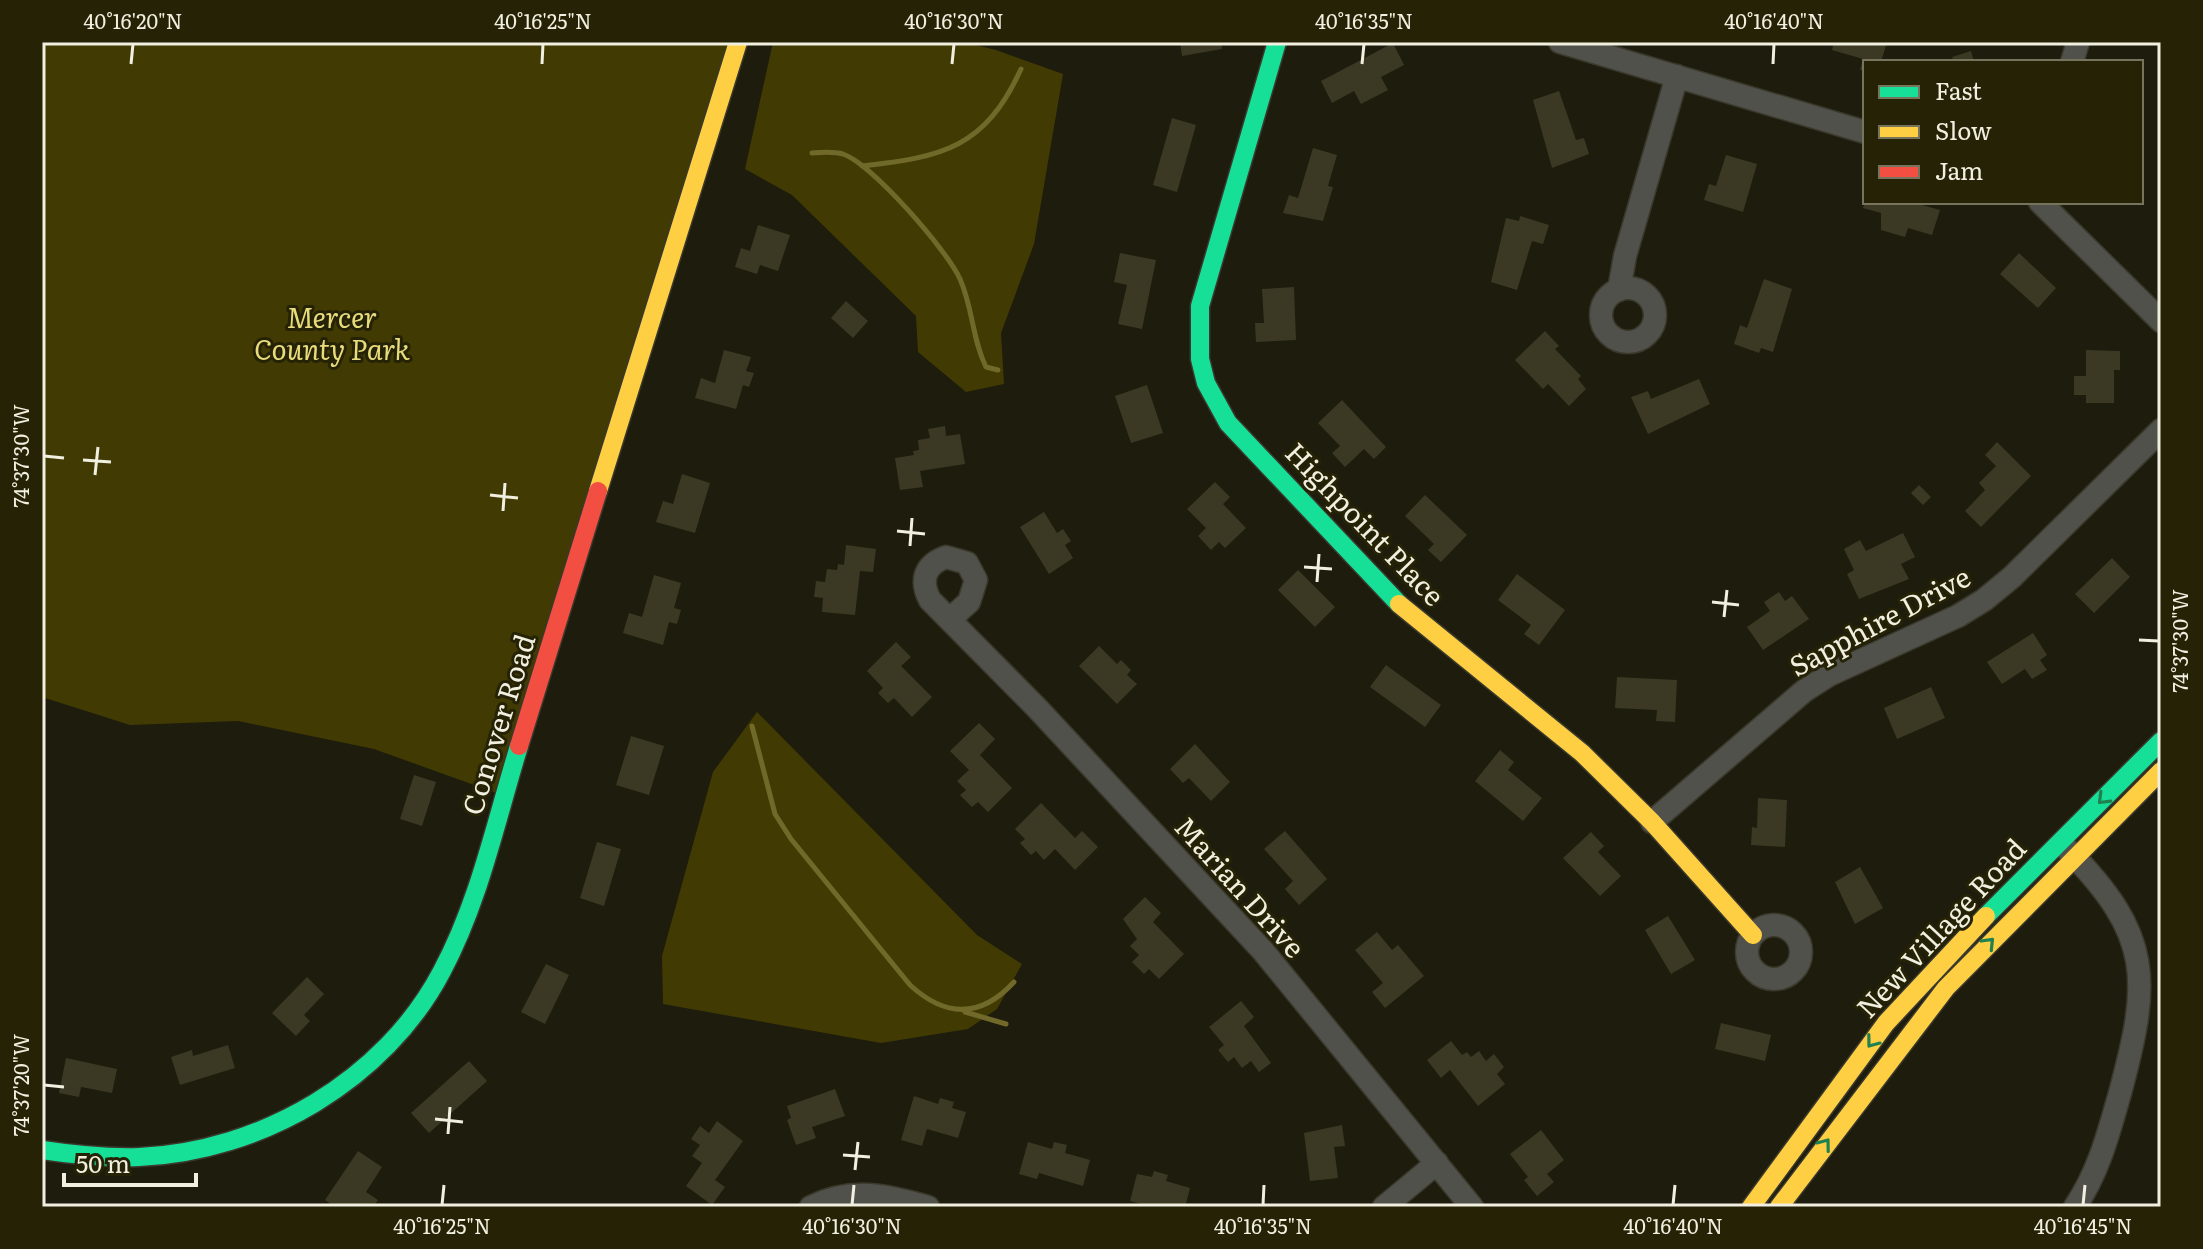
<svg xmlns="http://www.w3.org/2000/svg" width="2203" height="1249" font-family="Literata,serif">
	<rect width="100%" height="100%" fill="#1e1c0d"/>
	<!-- green -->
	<path fill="#413b03" d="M42,42H736L502,795L374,749L238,721L130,725L42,697Z
		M773,42H963L996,50L1063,74L1034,244L1001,333L1004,384L966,392L918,352L916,316L792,195L745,169Z
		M757,712L977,935L1022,964L997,1009L968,1029L881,1043L663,1004L662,956L713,772Z"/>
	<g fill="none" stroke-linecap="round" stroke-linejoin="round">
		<!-- stream -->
		<path stroke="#71692a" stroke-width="5" d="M812,153C822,152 833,151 843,154C872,164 947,250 960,279C973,308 972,339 986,367L998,370
			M862,166C943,157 985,148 1021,69
			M752,726L775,814L791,839L910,985C946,1018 981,1018 1014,982
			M965,1012L1006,1024"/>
	</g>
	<!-- building -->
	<path fill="#3b3923" d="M1180,42H1221L1222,49L1182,56Z
		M1834,42H1887L1881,62H1865V71L1860,70L1863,59L1832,50Z
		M1393,43L1404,65L1381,77L1388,90L1361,104L1354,91L1332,103L1321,81Z
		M1971,51L1974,62H1954L1952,57Z
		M1559,91L1576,140L1584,138L1589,154L1552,168L1533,100Z
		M1172,118L1196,125L1177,192L1153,185Z
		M1313,148L1337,155L1328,186L1333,187L1323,221L1283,213L1289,195L1298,198Z
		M1726,155L1757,164L1743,212L1704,200L1709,184L1716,186Z
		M1865,202H1911L1940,210L1932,235L1908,228L1905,237L1881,230V213L1863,208Z
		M1520,216L1549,225L1543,244L1532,241L1517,290L1491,282L1506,218L1519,221Z
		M758,225L790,235L778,271L760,265L757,274L735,267L741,248L750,251Z
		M1120,253L1156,260L1142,329L1118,324L1127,285L1114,282Z
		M2019,253L2056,288L2038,308L2000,274Z
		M1764,279L1792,289L1773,352L1761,348L1759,353L1734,344L1740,325L1747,328Z
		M1294,287L1296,340L1256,342L1255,323H1264L1262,289Z
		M846,301L868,321L853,338L831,318Z
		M1545,331L1559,346L1555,349L1581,376L1578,379L1586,389L1569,406L1548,384L1543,389L1515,360Z
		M724,350L751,357L746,371L754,373L749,387L743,385L736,409L695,398L701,378L715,383Z
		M2086,350L2120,351V370H2114V403H2086V395H2074V376H2086Z
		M1699,379L1710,404L1648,434L1631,397L1648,391L1651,399Z
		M1147,385L1163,433L1131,443L1115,396Z
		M1342,400L1386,447L1374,459L1364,449L1345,467L1332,453L1340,446L1318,423Z
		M945,426L946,436L960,434L965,464L920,471L923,487L900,490L895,458L914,455L913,451L919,450L918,440L930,438L928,429Z
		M1997,442L2031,476L1981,527L1965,511L1985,490L1979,483L1996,466L1985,455Z
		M682,474L710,483L695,533L656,522L663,501L673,504Z
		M1215,482L1230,497L1223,504L1246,528L1225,548L1219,542L1211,550L1198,536L1206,528L1187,509Z
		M1919,485L1931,497L1923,505L1911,493Z
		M1425,495L1467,535L1441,562L1428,550L1434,544L1405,516Z
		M1044,512L1057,533L1063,529L1071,541L1065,545L1073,558L1049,574L1020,527Z
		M1903,533L1915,557L1901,564L1909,579L1859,599L1847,574L1854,570L1844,549L1860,540L1866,551Z
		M846,545L876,549L873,572L860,571L855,615L822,612L823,598L814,597L816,581L825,582L827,569L837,570L838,564L844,565Z
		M2112,558L2130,577L2094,613L2075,594Z
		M1298,570L1335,607L1315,627L1278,590Z
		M1517,574L1565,610L1539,645L1524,634L1531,625L1498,600Z
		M654,575L681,583L674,608L681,610L677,624L669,622L663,645L623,633L629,613L642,617Z
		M1779,592L1785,601L1792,596L1809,619L1763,650L1747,627L1770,611L1764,602Z
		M2033,633L2047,655L2040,660L2047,670L2032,679L2025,669L2002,684L1987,662Z
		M896,642L911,657L901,666L932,697L912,717L894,698L888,703L878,693L883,688L867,671Z
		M1099,646L1117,664L1121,660L1131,670L1127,675L1137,684L1117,704L1079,666Z
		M1386,665L1441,705L1425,727L1370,687Z
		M1617,677L1677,680L1675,722L1656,721L1657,710L1615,708Z
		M1931,687L1945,718L1897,739L1884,708Z
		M979,723L995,739L980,755L1012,788L988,812L978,802L972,807L960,795L966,790L957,781L969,770L950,751Z
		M631,736L664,746L649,795L616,785Z
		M1195,744L1230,782L1211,801L1189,778L1183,783L1170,769Z
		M1500,750L1514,762L1508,770L1542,798L1523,821L1475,781Z
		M414,775L436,782L422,826L400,819Z
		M1758,798L1787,800L1785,847L1751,845L1752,827L1757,828Z
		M1041,803L1075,838L1082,831L1098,847L1075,870L1055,849L1044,860L1036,851L1031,855L1020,843L1025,839L1015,829Z
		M1285,831L1327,879L1299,905L1285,889L1293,881L1264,849Z
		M1591,832L1604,846L1598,852L1621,876L1600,896L1563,858Z
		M597,842L621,849L604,906L580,898Z
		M1860,867L1883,908L1855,924L1835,882Z
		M1145,897L1161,913L1153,922L1184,954L1159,979L1149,969L1144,974L1132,962L1139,955L1130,946L1137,939L1123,919Z
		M1668,916L1695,960L1671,974L1645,930Z
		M1377,932L1392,950L1398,945L1424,976L1385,1008L1372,992L1383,983L1355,950Z
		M546,964L569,975L545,1024L521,1012Z
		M307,977L324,994L304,1015L310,1021L296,1036L272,1013Z
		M1241,1001L1254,1017L1244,1026L1271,1063L1259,1072L1251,1061L1242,1068L1234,1057L1228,1062L1218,1050L1224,1045L1209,1027Z
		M1721,1023L1771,1035L1765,1061L1715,1049Z
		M1451,1041L1462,1055L1467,1052L1471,1057L1479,1051L1486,1061L1494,1054L1504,1067L1497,1074L1505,1084L1478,1106L1450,1070L1441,1078L1427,1060Z
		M228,1045L235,1068L180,1085L171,1057L192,1050L193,1056Z
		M66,1058L117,1069L112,1093L81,1087L79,1097L59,1093Z
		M469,1061L487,1081L429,1133L411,1113Z
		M835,1089L845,1116L812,1127L816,1138L796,1145L787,1120L791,1118L787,1106Z
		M914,1096L938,1104L940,1098L954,1102L952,1108L966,1112L958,1138L927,1129L922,1146L901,1140Z
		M717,1121L743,1141L715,1180L725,1187L712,1205L686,1186L702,1163L692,1156L700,1145L691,1139L700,1126L709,1133Z
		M1342,1125L1345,1146L1334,1147L1338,1178L1310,1181L1304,1133Z
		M1541,1130L1564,1160L1547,1174L1554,1182L1537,1196L1524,1180L1528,1177L1510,1154Z
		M1028,1142L1052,1149L1054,1142L1067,1145L1065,1153L1090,1160L1083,1186L1039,1173L1037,1179L1019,1174Z
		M358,1151L382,1167L366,1192L378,1200L373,1207H335L325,1200Z
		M1154,1171L1168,1175L1166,1181L1190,1188L1185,1207H1152L1130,1201L1137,1174L1152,1177Z"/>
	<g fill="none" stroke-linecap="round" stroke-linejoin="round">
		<!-- street casing -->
		<g stroke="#3a392c" stroke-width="25">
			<path id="street" d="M1560,42L1865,132
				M2072,62L2078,42
				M2040,202L2161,321
				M1601 315a27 27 0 1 1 54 0a27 27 0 1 1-54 0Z
				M1619,290L1625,256L1677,76
				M950,619L969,602L976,580L967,563L946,557C924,565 920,581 930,600L1037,708L1263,951L1472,1207
				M1652,822L1804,691L1829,675L1958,616L1984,600L2012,577L2161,430
				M2066,848C2154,936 2150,981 2120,1093C2108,1135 2099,1171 2075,1207
				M1747 952a27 27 0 1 1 54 0a27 27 0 1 1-54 0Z
				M811,1207C851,1187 887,1195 928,1207
				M1384,1207L1437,1163"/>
		</g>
		<!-- fast casing -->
		<g stroke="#3a392c" stroke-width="21">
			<path id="fast" d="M1277,42L1200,306V359L1206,383L1228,423L1399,604
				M1986,916L2161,741
				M42,1150C75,1155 106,1158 139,1157C261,1152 385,1080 442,971C479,902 496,821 519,746"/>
		</g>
		<!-- slow casing -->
		<g stroke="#3a392c" stroke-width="21">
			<path id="slow" d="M598,491L738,42
				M1399,604L1582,753L1652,822L1753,935
				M1751,1207L1886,1023L1986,916
				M1779,1207L1946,988L2161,771"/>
		</g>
		<!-- jam casing -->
		<g stroke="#3a392c" stroke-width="21">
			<path id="jam" d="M519,746L598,491"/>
		</g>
		<!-- street -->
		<use href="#street" stroke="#51514b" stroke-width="22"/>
		<!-- fast -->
		<use href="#fast" stroke="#16e098" stroke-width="18"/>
		<!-- slow -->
		<use href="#slow" stroke="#ffcf43" stroke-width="18"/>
		<!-- jam -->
		<use href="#jam" stroke="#f24e42" stroke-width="18"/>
	</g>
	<!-- one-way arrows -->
	<defs><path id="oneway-chevron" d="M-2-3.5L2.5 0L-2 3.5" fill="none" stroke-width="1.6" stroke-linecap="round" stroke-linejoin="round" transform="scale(2)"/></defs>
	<g stroke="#1e814f">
		<use href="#oneway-chevron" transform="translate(2103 799) rotate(135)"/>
		<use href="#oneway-chevron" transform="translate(1989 943) rotate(-46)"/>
		<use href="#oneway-chevron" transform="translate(1872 1042) rotate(127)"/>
		<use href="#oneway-chevron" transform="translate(1825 1144) rotate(-53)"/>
	</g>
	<!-- ticks -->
	<path fill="none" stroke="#f1efdf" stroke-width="3" d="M131,64L133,44M542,64L543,44M952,64L954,44M1362,64L1364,44M1773,64L1774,44M44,456L64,458M83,460L111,462M95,475L98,447M490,495L518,498M503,511L505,483M897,531L925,534M910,546L912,518M1304,567L1332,569M1317,582L1319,554M1712,602L1739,605M1724,617L1727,590M2139,640L2159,641M44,1085L64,1087M435,1119L463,1122M448,1134L450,1107M843,1155L870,1157M855,1170L858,1142M442,1205L444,1185M852,1205L854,1185M1263,1205L1264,1185M1673,1205L1675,1185M2083,1205L2085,1185"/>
	<g text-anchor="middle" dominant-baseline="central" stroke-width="6" stroke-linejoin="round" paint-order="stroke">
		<!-- park labels -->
		<g font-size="28" font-style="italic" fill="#e7db7b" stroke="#252206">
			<text x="332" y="316">Mercer<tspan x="332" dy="32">County Park</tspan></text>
		</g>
		<!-- street labels -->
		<g font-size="28" fill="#f1efdf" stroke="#252206">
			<text transform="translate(1366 523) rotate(46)">Highpoint Place</text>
			<text transform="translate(1879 620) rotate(-28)">Sapphire Drive</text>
			<text transform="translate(497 724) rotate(-73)">Conover Road</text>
			<text transform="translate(1241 886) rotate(48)">Marian Drive</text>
			<text transform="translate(1940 927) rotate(-47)">New Village Road</text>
		</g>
	</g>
	<!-- border -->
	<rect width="2203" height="1249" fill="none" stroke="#252206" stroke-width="88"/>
	<!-- legend -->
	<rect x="1863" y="60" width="280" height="144" fill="#252206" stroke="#77745d" stroke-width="2"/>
	<rect x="1879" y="86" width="40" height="12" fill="#16e098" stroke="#77745d" stroke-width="2"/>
	<text x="1935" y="100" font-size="24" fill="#f1efdf">Fast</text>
	<rect x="1879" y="126" width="40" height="12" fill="#ffcf43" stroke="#77745d" stroke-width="2"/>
	<text x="1935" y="140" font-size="24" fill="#f1efdf">Slow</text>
	<rect x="1879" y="166" width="40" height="12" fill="#f24e42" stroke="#77745d" stroke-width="2"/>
	<text x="1935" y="180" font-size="24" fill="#f1efdf">Jam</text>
	<!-- scale -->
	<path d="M64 1173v12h132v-12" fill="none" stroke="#f1efdf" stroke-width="4"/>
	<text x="76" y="1173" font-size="24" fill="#f1efdf" stroke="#252206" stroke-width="6" paint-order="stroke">50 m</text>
	<rect x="44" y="44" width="2115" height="1161" fill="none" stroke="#f1efdf" stroke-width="3"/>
	<g font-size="20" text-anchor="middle" fill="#f1efdf">
		<text x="133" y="29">40°16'20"N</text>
		<text x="543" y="29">40°16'25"N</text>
		<text x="954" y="29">40°16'30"N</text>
		<text x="1364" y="29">40°16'35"N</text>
		<text x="1774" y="29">40°16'40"N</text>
		<text transform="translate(22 456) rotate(-90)" y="7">74°37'30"W</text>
		<text transform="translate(2181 641) rotate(-90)" y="7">74°37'30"W</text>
		<text transform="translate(22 1085) rotate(-90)" y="7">74°37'20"W</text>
		<text x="442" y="1234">40°16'25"N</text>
		<text x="852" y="1234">40°16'30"N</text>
		<text x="1263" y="1234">40°16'35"N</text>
		<text x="1673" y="1234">40°16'40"N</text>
		<text x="2083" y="1234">40°16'45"N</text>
	</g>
</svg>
